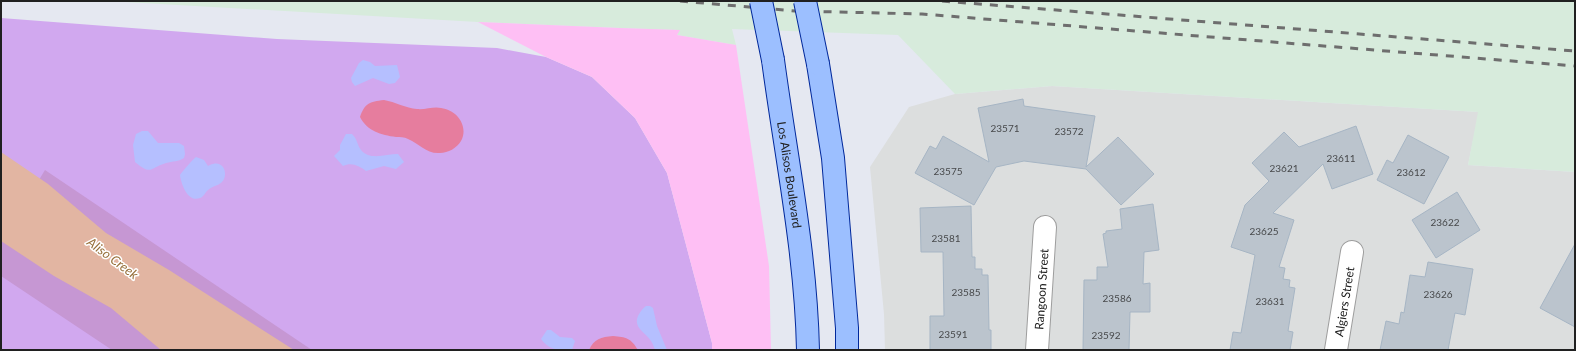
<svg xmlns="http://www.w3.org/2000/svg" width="1576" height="351" font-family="Lato,sans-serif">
	<rect width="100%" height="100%" fill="#e5e8f1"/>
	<!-- residential -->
	<path fill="#dcdede" d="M1052,86L1479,112L1468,165L1575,172V350H885L884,314L870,167L909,107L955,94Z"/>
	<!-- industrial -->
	<path fill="#d7ebdc" d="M108,1H1575V172L1468,165L1478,112L1052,86L955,94L898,35L732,29L736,45L677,35L679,30L620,28L478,22Z"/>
	<!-- grass -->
	<path fill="#d1a8ef" d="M1,18L277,39L497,48L546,57L592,77L635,118L667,173L712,343V350H1Z"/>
	<!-- forest -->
	<path fill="#c697d3" d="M45,170L312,350H112L1,276V242Z"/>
	<!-- sand -->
	<path fill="#b5bfff" d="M363,60L370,62L375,66L397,65L400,77L395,83L389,84L373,78L355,86L352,82L351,78L359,63Z
		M142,131H148L158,143H179L184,146L185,154L184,158C178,162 173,161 166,163C149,168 152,176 135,162L133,145L136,134Z
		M346,134H352C358,140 357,145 361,150C370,161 386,154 398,154L404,162L396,169L384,166L366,171C359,166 352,162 343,166L334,156L340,150V145Z
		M196,157L204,160L208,166C210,165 211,164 213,164C225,161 228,176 222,182C218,186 212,186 208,190C205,192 204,197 200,198C188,203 181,184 180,175C182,172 193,159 196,157Z
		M646,306H650L653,308L657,326L667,350H655C654,347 653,344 651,341C645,332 633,328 638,316C640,312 642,309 646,306Z
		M547,330H551L560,337L572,338L575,341L572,350C558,350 550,351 541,339Z"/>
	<!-- park -->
	<path fill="#febff4" d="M478,22L620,28L680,30L677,35L736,45L769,266L771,350H712V343L667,173L635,118L592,77L546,57Z"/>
	<!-- pitch -->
	<path fill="#e67d9e" d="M384,100C395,102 406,108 417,109C425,110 434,106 441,108C457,110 469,126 461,141C457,148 448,153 440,153C426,154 420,144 408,139C404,137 400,137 396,137C381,135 367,131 360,117C365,103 369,102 384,100Z
		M613,336C626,337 631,338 638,350H589C594,339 601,337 613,336Z"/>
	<!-- water -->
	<path fill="#e2b5a2" d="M1,152L48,184L106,233L169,270L294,350H161L111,308L54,276L1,241Z"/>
	<!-- building -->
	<path fill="#bbc4cd" stroke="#a6b5c4" d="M1023,99L1024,106L1095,116L1086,167L1118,137L1154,174L1121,205L1086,169L1024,161L996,167L974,205L915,173L930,146L936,149L943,136L989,162L978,108Z
		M1356,126L1373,174L1332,189L1323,164L1273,213L1294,220L1279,267L1285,268L1283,279L1290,280L1289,287L1295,288L1288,331L1293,332L1290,350H1230L1233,332L1241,333L1255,255L1231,247L1245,205L1269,181L1252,163L1284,132L1299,147Z
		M1408,135L1449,157L1424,204L1377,180L1387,160L1393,163Z
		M1457,192L1480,230L1436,258L1412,220Z
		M1153,204L1159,250L1144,252L1143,284L1150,283V312H1130L1129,350H1083L1084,280H1097V267H1108L1103,234L1106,233V231L1122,229L1120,209Z
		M971,206L972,257H975V269H982V275H988L989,330H991V350H930V316H944L943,252H921L920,208Z
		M1575,244V327L1540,308Z
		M1428,262L1473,269L1465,315L1455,313L1448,350H1380L1386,321L1399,324L1401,312L1404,313L1410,275L1425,277Z"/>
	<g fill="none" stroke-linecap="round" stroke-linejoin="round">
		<!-- minor casing -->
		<g stroke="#9d9d9d" stroke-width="24">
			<g id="minor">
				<path id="s1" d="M1037,350L1045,227"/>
				<path id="s2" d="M1336,350L1352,252"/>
			</g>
		</g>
		<!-- major casing -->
		<g stroke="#00289b" stroke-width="24">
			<g id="major">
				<path id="s3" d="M773,60C786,157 806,253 808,350"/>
				<path d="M818,64L833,158L847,328V350"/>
			</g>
		</g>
		<!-- minor -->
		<use href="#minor" stroke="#fff" stroke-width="22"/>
		<!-- major -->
		<use href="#major" stroke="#9cbfff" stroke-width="22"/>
		<!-- rail -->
		<path stroke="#6e6e6e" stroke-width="3" stroke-dasharray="8 8" stroke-linecap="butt" d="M680,1L795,11L922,14L1575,66
			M942,1L1575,51"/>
		<!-- major-bridge casing -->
		<g stroke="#00289b" stroke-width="24" stroke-linecap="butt">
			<path id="major-bridge" d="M761,1L773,60
				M805,1L818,64"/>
		</g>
		<!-- major-bridge -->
		<use href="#major-bridge" stroke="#9cbfff" stroke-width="22"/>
	</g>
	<g text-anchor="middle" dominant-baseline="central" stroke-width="3" stroke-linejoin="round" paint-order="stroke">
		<!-- number labels -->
		<g font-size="10" fill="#47494b">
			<text x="1005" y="128">23571</text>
			<text x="1069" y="131">23572</text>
			<text x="1341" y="158">23611</text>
			<text x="1284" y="168">23621</text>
			<text x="948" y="171">23575</text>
			<text x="1411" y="172">23612</text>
			<text x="1445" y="222">23622</text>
			<text x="1264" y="231">23625</text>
			<text x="946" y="238">23581</text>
			<text x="966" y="292">23585</text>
			<text x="1438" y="294">23626</text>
			<text x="1117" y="298">23586</text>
			<text x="1270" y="301">23631</text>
			<text x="953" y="334">23591</text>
			<text x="1106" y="335">23592</text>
		</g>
		<!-- street labels -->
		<g font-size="12" fill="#202020" stroke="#fff">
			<text stroke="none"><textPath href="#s3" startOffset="116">Los Alisos Boulevard</textPath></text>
			<text stroke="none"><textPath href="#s1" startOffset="61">Rangoon Street</textPath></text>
			<text stroke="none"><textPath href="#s2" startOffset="49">Algiers Street</textPath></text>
		</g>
		<!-- water labels -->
		<g font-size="13" font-style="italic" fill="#966f3a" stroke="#fff">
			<text transform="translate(113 258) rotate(37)">Aliso Creek</text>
		</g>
	</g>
	<!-- border -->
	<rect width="1576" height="351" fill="none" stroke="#202020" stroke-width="4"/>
</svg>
